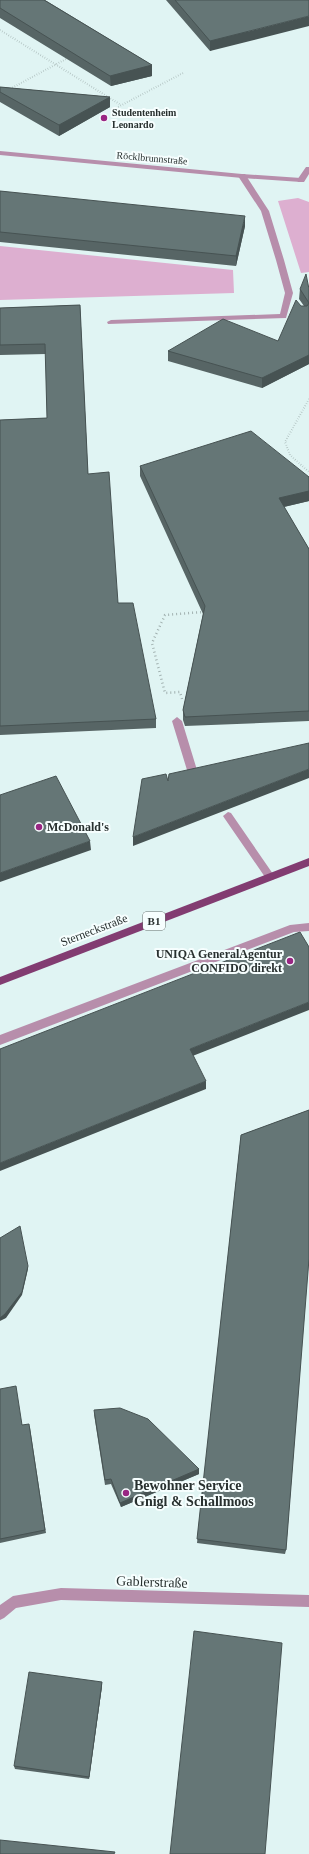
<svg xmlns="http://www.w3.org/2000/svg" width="309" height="1854" font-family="Georgia,serif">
	<rect width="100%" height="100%" fill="#e0f4f3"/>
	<!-- green -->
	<path fill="#ddafd0" d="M298,198L309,202V272L301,273L278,201Z
		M0,246L233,270L234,293L0,300Z"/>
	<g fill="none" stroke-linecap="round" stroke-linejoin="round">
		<!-- path-far1 -->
		<path stroke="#a2b2b1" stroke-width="2" stroke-dasharray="0.5 2" stroke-linecap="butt" d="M0,30L121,105
			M8,90L66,59
			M116,108L183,73
			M309,399L285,442L290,455L309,472"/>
		<!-- path -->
		<path stroke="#a2b2b1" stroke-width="2.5" stroke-dasharray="1 3" stroke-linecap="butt" d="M182,699L180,692L165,693L152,643L165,615L203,612"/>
		<!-- service -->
		<path fill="#b78eab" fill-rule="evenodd" d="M306,167H309V174L304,182H298L297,180Z
			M239,174H245L269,211L284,260L293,293L286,318L108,324L107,322L111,320L280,314L285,293L276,260L261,211L238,176Z
			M177,717L182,721L197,770L192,774L187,770L172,721Z
			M228,812L231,813L273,874L275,877L273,880H267L225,819L223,816Z
			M309,923V931L294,932L0,1045V1035L290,925Z"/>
		<!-- minor -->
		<path fill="#b78eab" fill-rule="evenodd" d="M0,151L242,174L301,178L305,180L301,182L242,178L0,155Z
			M61,1588L309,1595V1607L61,1600L16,1608L4,1618L0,1620V1605L13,1596Z"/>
		<!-- primary -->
		<path fill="#823c71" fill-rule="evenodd" d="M309,858V866L0,985V977Z"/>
	</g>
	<!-- wall -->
	<path fill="#576565" d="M0,0H45L152,65V76L111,86L0,18Z
		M166,0H309L210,51Z
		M0,87L110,97V107L59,136L0,102Z
		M0,191L245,226L236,266L0,242Z
		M300,289H309V364L262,388L168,361V351L278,341L301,306H304L299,299Z
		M80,305L88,474L118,603L156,719V728L0,735V420L47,418L46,354L0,355V308Z
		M140,466L309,477V501L284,507L309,549V721L185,726L183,720V710L203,614L140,476Z
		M309,1110V1266H308L286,1550L285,1554L197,1543L241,1135Z
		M0,1389L22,1425L30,1428L46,1533L0,1543Z
		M94,1414L199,1469V1474L121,1507L111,1484L105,1485Z
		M102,1682V1686L89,1779L15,1769L14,1766Z"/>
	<!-- shaded-wall -->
	<path fill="#475353" d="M309,16V26L210,51V41Z
		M152,65V76L111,86L110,76Z
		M110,97V107L59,136V125Z
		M245,216V226L236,266V256Z
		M309,355V364L262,388V378Z
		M309,491V501L279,508V498Z
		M309,769V778L133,846V837Z
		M90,841L91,850L0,882V873Z
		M309,1002V1010L190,1057V1049Z
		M206,1081V1089L0,1171V1163Z
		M28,1266V1269L22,1295L6,1318L0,1321V1318Z
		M199,1469V1474L121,1507L120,1503Z
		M102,1682V1686L89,1779V1777Z"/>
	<!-- building -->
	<path fill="#657676" stroke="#475353" d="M0,0H44L152,65L110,76L0,8Z
		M175,0H309V16L210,41Z
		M0,87L110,97L59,125L0,92Z
		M0,191L245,216L236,256L0,232Z
		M306,274L309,289V303L300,289Z
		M296,300L301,306H307L309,303V355L262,378L168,351L223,319L278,341Z
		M80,305L88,474L109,472L118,603H133L156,719L0,726V420L47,418L45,344L0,345V308Z
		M251,431L309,477V491L279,498L309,549V711L185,717L183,710L205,606L140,466Z
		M309,743V769L133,837L142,779L166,774L168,781L169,774Z
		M56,776L90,841L0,873V795Z
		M300,932L309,947V1002L190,1049L206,1081L0,1163V1049Z
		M309,1110V1259L286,1550L197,1539L241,1135Z
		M20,1226L28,1266L22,1292L5,1314L0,1318V1238Z
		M16,1386L22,1425L29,1424L45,1530L0,1539V1389Z
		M120,1408L148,1419L199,1469L120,1503L111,1479L105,1480L94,1410Z
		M194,1631L282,1643L265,1854H170Z
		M29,1672L102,1682L89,1777L14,1766Z
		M0,1840L115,1852L114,1854H0Z"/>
	<!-- markers -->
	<g fill="#992683" stroke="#f6fefe" stroke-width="1.5">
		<circle cx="104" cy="118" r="4"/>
		<circle cx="39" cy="827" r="4"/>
		<circle cx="290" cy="961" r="4"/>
		<circle cx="126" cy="1493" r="4"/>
	</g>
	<g text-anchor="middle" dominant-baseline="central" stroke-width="4" stroke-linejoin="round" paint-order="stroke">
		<!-- far-poi labels -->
		<g font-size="10" font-weight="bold" fill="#28302f" stroke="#f6fefe" text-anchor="start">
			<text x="112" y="112">Studentenheim<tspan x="112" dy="12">Leonardo</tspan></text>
		</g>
		<!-- far-street labels -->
		<g font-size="10" fill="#28302f" stroke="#f6fefe">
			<text transform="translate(152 158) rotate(5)">Röcklbrunnstraße</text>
		</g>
		<!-- shield labels -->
		<rect fill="#f6fefe" stroke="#666e6d" stroke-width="1" x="143" y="912" width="22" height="18" rx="3"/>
		<g font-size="11" font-weight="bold" fill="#28302f">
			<text x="154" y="921">B1</text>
		</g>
		<!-- poi labels -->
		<g font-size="12" font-weight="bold" fill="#28302f" stroke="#f6fefe" text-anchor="start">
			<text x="47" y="827">McDonald's</text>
			<text x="282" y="954" text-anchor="end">UNIQA GeneralAgentur<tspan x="282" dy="14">CONFIDO direkt</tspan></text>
		</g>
		<!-- street labels -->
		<g font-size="12" fill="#28302f" stroke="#f6fefe">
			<text transform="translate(94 930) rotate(-21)">Sterneckstraße</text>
		</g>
		<!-- near-poi labels -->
		<g font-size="14" font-weight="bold" fill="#28302f" stroke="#f6fefe" text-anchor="start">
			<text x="134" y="1485">Bewohner Service<tspan x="134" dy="16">Gnigl &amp; Schallmoos</tspan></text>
		</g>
		<!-- near-street labels -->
		<g font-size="14" fill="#28302f" stroke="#f6fefe">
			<text transform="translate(152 1582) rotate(2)">Gablerstraße</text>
		</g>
	</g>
</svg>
